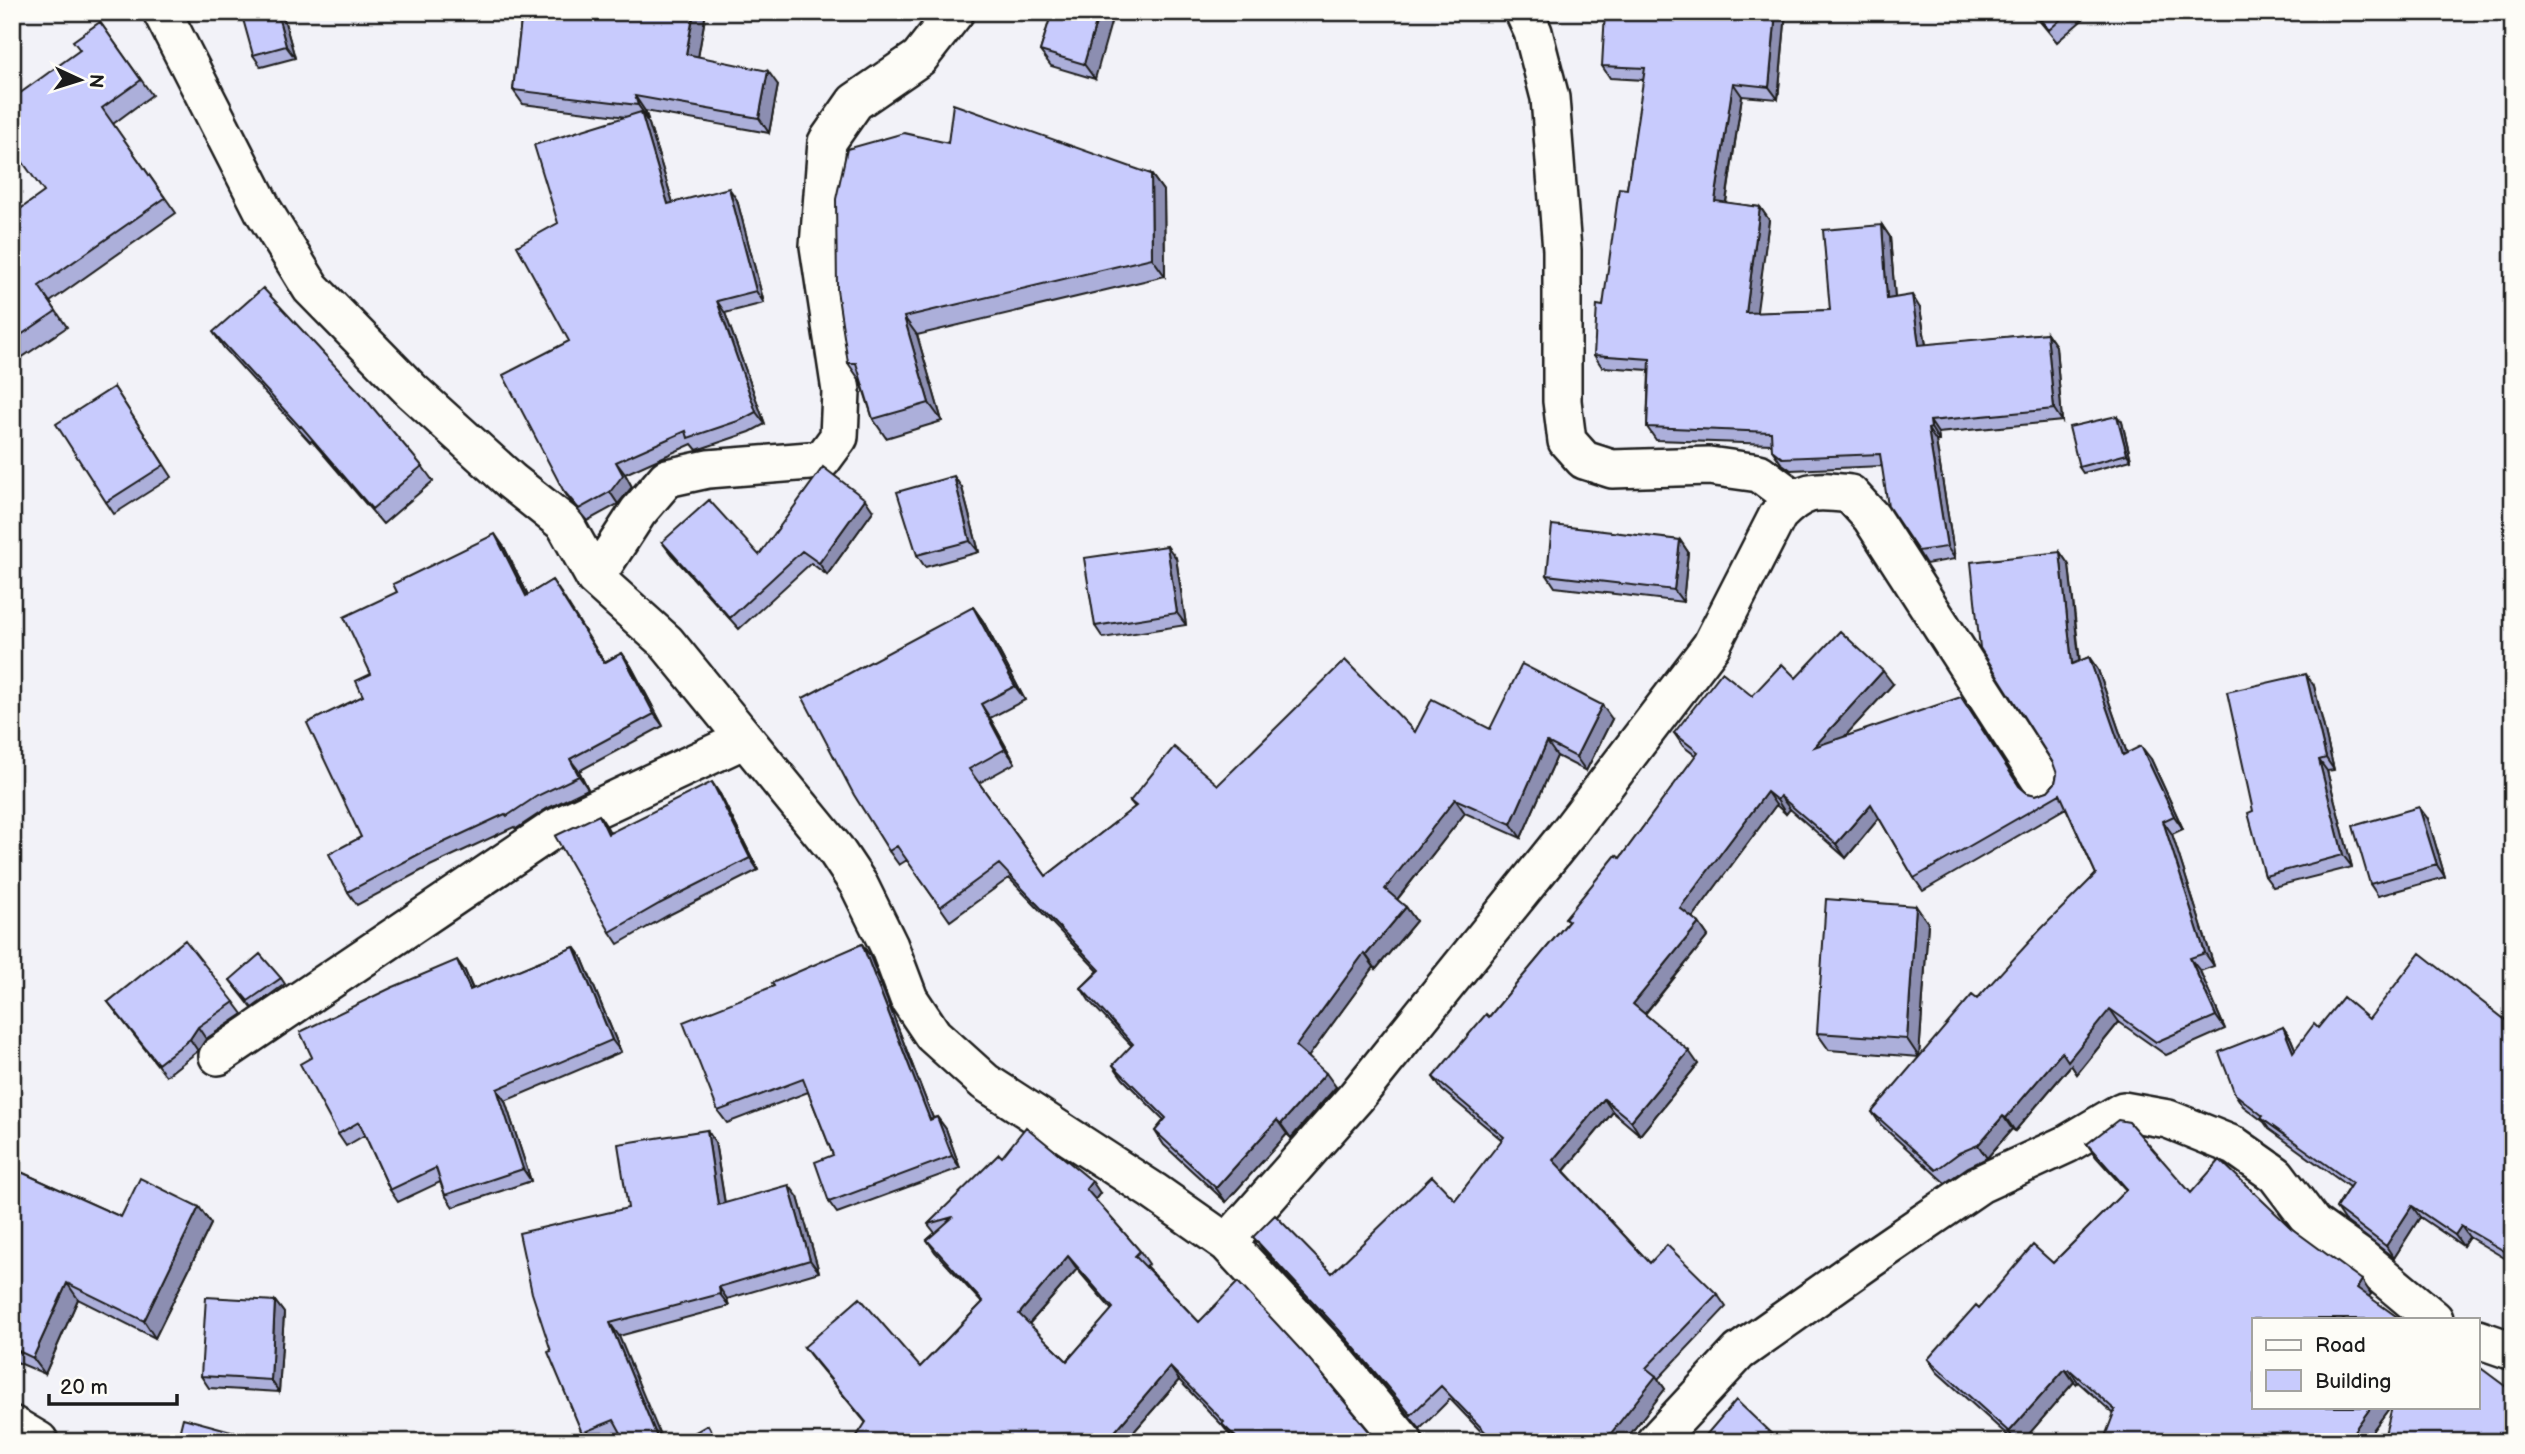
<svg xmlns="http://www.w3.org/2000/svg" width="2525" height="1454" font-family="'Balsamiq Sans',sans-serif">
	<rect width="100%" height="100%" fill="#f2f2f8"/>
	<filter id="ink" filterUnits="userSpaceOnUse"><feTurbulence type="fractalNoise" baseFrequency=".0143" numOctaves="2"/><feDisplacementMap in="SourceGraphic" scale="14" xChannelSelector="R" yChannelSelector="G"/><feConvolveMatrix kernelMatrix="1 2 1 2 8 2 1 2 1" color-interpolation-filters="sRGB"/></filter>
	<g filter="url(#ink)">
		<g fill="none" stroke-linecap="round" stroke-linejoin="round">
			<!-- minor casing -->
			<g stroke="#1c1c1c" stroke-width="42">
				<path id="minor" d="M162,12L263,210L311,288L412,391L511,481L565,524L595,578L666,642L835,849L859,885L889,946L909,999L933,1035L985,1082L1153,1191L1227,1243L1334,1358L1404,1442
					M1524,12L1533,32L1550,98L1562,250V401L1567,441L1584,460L1612,469L1709,466L1759,473L1794,499
					M595,578L638,512L667,478L708,469L822,460L839,437L841,391L819,246L827,142L855,102L919,58L955,12
					M218,1056L555,828L745,739
					M1227,1243L1356,1097L1569,832L1711,646L1778,515C1804,488 1815,490 1850,494L1871,517L2045,787
					M2478,1339L2513,1351
					M12,1425L39,1441
					M1655,1442L1739,1352L1869,1260L1980,1184L2067,1144L2123,1111L2168,1119L2235,1146L2276,1175L2313,1224L2361,1258L2434,1319"/>
			</g>
			<!-- minor -->
			<use href="#minor" stroke="#fdfcf7" stroke-width="37"/>
		</g>
		<!-- wall -->
		<path fill="#acafda" stroke="#1c1c1c" stroke-width="2" fill-rule="evenodd" d="M282,12L295,58L261,67L253,55Z
			M509,12H706L698,57L778,85L769,133L645,111L648,119H645L649,124L673,203L737,200L764,303L725,313L765,424L750,432L697,450L692,444L625,474L632,487L618,504L587,521L571,502L563,490L569,341L558,223L627,117L523,104L513,90L521,22L515,21Z
			M1052,12L1095,79L1051,66L1040,51Z
			M1786,12L1778,99L1742,96L1726,203L1760,207L1769,220L1756,313L1830,310L1882,225L1890,237L1895,298L1920,308L1926,345L2047,333L2056,346L2062,421L1938,433L1939,441H1936L1955,559L1926,564L1918,551L1882,466L1791,470L1781,463L1772,450V444L1656,440L1647,427L1649,370L1602,367L1594,355L1627,189L1644,80L1610,78L1602,66L1715,18Z
			M2032,12H2087L2088,15L2057,42Z
			M100,22L152,95L113,124L176,213L50,302L67,327L12,364V215L44,193L80,50Z
			M948,143L1151,174L1164,192L1165,276L917,335L942,421L886,438L873,419L861,382L848,363Z
			M213,332L422,466L433,481L383,524L312,441L310,442L224,348Z
			M114,387L172,477L114,514L106,502Z
			M2122,422L2131,460L2083,473L2079,467Z
			M962,488L979,552L925,567L917,555Z
			M873,511L827,575L811,563L739,629L671,554L662,542L759,555Z
			M1680,540L1688,552L1683,602L1555,587L1547,575Z
			M504,547L528,595L552,580L604,662L622,653L631,666L663,726L579,771L588,789L546,809L516,829L514,827L430,866L357,905L348,892L361,837L363,696L371,674Z
			M2060,552L2069,565L2080,661L2089,657L2098,670L2127,753L2151,759L2183,829L2172,834L2214,966L2200,971L2225,1029L2166,1055L2119,1022L2077,1074L2071,1065L2015,1131L2012,1129L1987,1158L1968,1167L1945,1183L1881,1125L1872,1112L1977,999L2096,874L2066,808L1923,891L1914,878L1879,818L1846,858L1790,809L1786,814L1776,805L1692,918L1699,923L1708,936L1645,1014L1698,1064L1640,1135L1613,1112L1564,1171L1650,1263L1717,1294L1726,1307L1658,1379L1665,1389L1624,1442H1491L1450,1399L1420,1429L1349,1344L1263,1250L1253,1237L1332,1273L1455,1200L1502,1140L1442,1090L1433,1077L1489,1017L1568,922L1565,918L1620,858L1696,756L1683,746L1674,733L1752,696L1796,678L1893,684L1844,737L1970,710L2020,787L2027,793L2036,795L2048,791L2055,783L2057,774Z
			M1176,558L1186,625L1103,638L1095,626Z
			M973,607L983,621L1025,700L990,718L1015,763L979,783L1046,876L1135,807L1130,801L1218,785L1415,732L1490,729L1612,719L1586,771L1557,756L1521,838L1465,813L1397,900L1406,907L1416,921L1376,969L1374,967L1308,1057L1336,1087L1291,1138L1287,1134L1226,1202L1164,1145L1155,1131L1164,1120L1123,1079L1113,1065L1132,1046L1090,1002L1081,988L1098,971L1009,878L950,921L907,860L899,865L889,851Z
			M2314,686L2334,770L2327,771L2352,867L2273,887L2265,876L2253,811Z
			M720,794L758,870L667,916L618,944L610,932L599,815L610,833Z
			M2428,819L2445,877L2378,896L2370,884Z
			M1928,923L1919,1057L1829,1050L1817,1033Z
			M862,944L870,956L933,1118L937,1117L946,1129L960,1168L837,1213L829,1202L833,1155L808,1092L727,1123L718,1111L774,986Z
			M574,947L582,958L621,1052L505,1101L531,1181L453,1207L445,1195L440,1182L398,1202L390,1190L365,1135L346,1146L338,1134L465,971L473,989Z
			M281,978L285,984L252,1008L230,980Z
			M108,1002H234L243,1014L206,1039L198,1051L166,1076Z
			M2369,1019L2513,1026V1263L2469,1237L2463,1246L2420,1217L2394,1258L2344,1220L2336,1208L2349,1187L2269,1129L2264,1122L2243,1106L2235,1094L2283,1027L2291,1039L2295,1049L2318,1028Z
			M707,1130L715,1142L725,1203L798,1197L819,1272L727,1299L729,1306L619,1336L621,1433L600,1442H588L582,1433L551,1351L628,1208Z
			M2087,1144L2191,1193L2291,1228L2371,1294L2254,1407H2390L2364,1442L2114,1414L2078,1382L2076,1384L2074,1382L2022,1442H2015L1937,1372L1928,1359L1979,1308L2053,1263L2126,1190L2096,1157Z
			M1002,1157L1100,1193L1095,1200L1140,1251L1149,1264L1146,1266L1199,1322L1378,1442H1236L1231,1436L1222,1425L1179,1380L1125,1442H853L866,1423L813,1359L804,1347L920,1367L982,1303L935,1252L927,1240L935,1233L928,1224ZM1077,1269L1112,1310L1067,1361L1029,1324Z
			M12,1168L121,1217L199,1207L211,1224L155,1338L78,1299L45,1374L12,1360Z
			M275,1301L284,1313L279,1392L209,1388L201,1376Z"/>
		<!-- shaded-wall -->
		<path fill="#8c8eb1" stroke="#1c1c1c" stroke-width="2" d="M277,12H282L295,58L286,46Z
			M694,12H706L696,69L686,54Z
			M1099,12H1114L1095,79L1084,64Z
			M1776,12H1786L1778,99L1769,87Z
			M768,71L778,85L769,133L759,118Z
			M1733,83L1742,96L1724,214L1715,201Z
			M635,96L645,111L648,119L638,105Z
			M641,112L649,124L677,216L668,204Z
			M1151,174L1164,192L1165,276L1152,258Z
			M729,188L737,200L764,303L756,291Z
			M1760,207L1769,220L1755,326L1746,313Z
			M1882,225L1890,237L1896,311L1887,299Z
			M1912,295L1920,308L1928,358L1919,345Z
			M717,301L725,313L765,424L756,412Z
			M904,317L917,335L942,421L929,403Z
			M2047,333L2056,346L2062,421L2054,409Z
			M2117,416L2122,422L2131,460L2127,454Z
			M1930,421L1938,433L1939,441L1931,428Z
			M1928,429L1936,441L1955,559L1947,547Z
			M616,462L625,474L632,487L618,504L610,492Z
			M954,476L962,488L979,552L970,541Z
			M865,499L873,511L827,575L819,563Z
			M495,534L504,547L535,609L526,596Z
			M1680,540L1688,552L1683,602L1674,590Z
			M1167,546L1176,558L1186,625L1177,613Z
			M2060,552L2069,565L2081,677L2072,664Z
			M552,580L561,593L613,676L604,663Z
			M973,607L983,621L1025,700L1015,686Z
			M622,653L631,666L663,726L654,714Z
			M2089,657L2098,670L2132,768L2123,755Z
			M1883,671L1893,684L1823,760L1814,747Z
			M2306,674L2314,686L2334,770L2326,758Z
			M981,704L990,718L1015,763L1005,749Z
			M1602,705L1612,719L1586,771L1576,757Z
			M1547,742L1557,756L1521,838L1511,824Z
			M2141,746L2151,759L2183,829L2174,816Z
			M570,759L579,771L588,789L579,776Z
			M2319,760L2327,771L2352,867L2343,855Z
			M712,782L720,794L758,870L750,858Z
			M1767,792L1776,805L1690,921L1680,908Z
			M1780,796L1790,809L1786,814L1777,800Z
			M1455,799L1465,813L1394,903L1385,889Z
			M1871,804L1880,817L1846,858L1836,844Z
			M2419,807L2428,819L2445,877L2437,865Z
			M599,815L607,827L617,846L608,834Z
			M2163,821L2172,834L2214,966L2205,953Z
			M1916,906L1928,923L1919,1057L1907,1039Z
			M1406,907L1416,921L1376,969L1366,955Z
			M1699,923L1708,936L1642,1017L1633,1004Z
			M862,944L870,956L938,1131L930,1120Z
			M574,947L582,958L621,1052L612,1040Z
			M1364,953L1374,967L1306,1060L1296,1046Z
			M2190,958L2200,971L2225,1029L2216,1016Z
			M457,960L465,971L478,1002L470,990Z
			M2110,1009L2119,1022L2077,1074L2071,1065L2015,1131L2006,1118L2062,1052Z
			M198,1027L206,1039L198,1051L190,1039Z
			M2283,1027L2291,1039L2301,1063L2293,1052Z
			M1689,1051L1698,1064L1640,1135L1631,1121Z
			M1326,1073L1336,1087L1291,1138L1281,1124Z
			M497,1089L505,1101L531,1181L523,1169Z
			M1604,1099L1613,1112L1562,1173L1553,1160Z
			M2003,1116L2012,1129L1987,1158L1978,1145Z
			M937,1117L946,1129L960,1168L952,1156Z
			M1277,1120L1287,1134L1226,1202L1216,1188Z
			M707,1130L715,1142L727,1217L718,1205Z
			M1092,1181L1100,1193L1094,1201L1086,1189Z
			M789,1185L798,1197L819,1272L810,1260Z
			M2412,1206L2420,1217L2394,1258L2386,1246Z
			M199,1207L211,1224L155,1338L144,1321Z
			M2461,1226L2469,1237L2463,1246L2455,1235Z
			M1068,1256L1077,1269L1027,1326L1019,1314Z
			M2362,1280L2371,1294L2366,1301L2357,1288Z
			M67,1283L78,1299L45,1374L33,1358Z
			M719,1287L727,1299L729,1306L720,1294Z
			M275,1301L284,1313L279,1392L271,1380Z
			M610,1323L619,1336L663,1442H659Z
			M1170,1367L1179,1380L1125,1442H1106Z
			M2065,1369L2074,1382L2022,1442H2016L2009,1432Z
			M2069,1369L2078,1382L2076,1384L2067,1371Z
			M1656,1376L1665,1389L1624,1442H1604Z
			M2371,1407H2390L2364,1442H2346Z"/>
		<!-- building -->
		<path fill="#c8cbfd" stroke="#1c1c1c" stroke-width="2" fill-rule="evenodd" d="M241,12H277L286,46L253,55Z
			M522,12H694L686,54L768,71L759,118L635,96L638,105L513,90Z
			M1052,12H1099L1084,64L1040,51Z
			M1605,12L1715,18V12H1776L1769,87L1733,83L1715,201L1760,207L1746,313L1830,310L1823,230L1882,225L1887,299L1912,295L1919,345L2047,333L2054,409L1930,421L1931,428L1928,429L1947,547L1918,551L1888,506L1880,454L1782,458L1772,450L1771,432L1647,427L1650,359L1594,355L1597,305L1603,306L1619,188L1627,189L1645,68L1602,66Z
			M2034,12H2069L2049,30Z
			M100,22L141,80L102,108L165,198L39,286L56,311L12,341V215L44,192L12,147V99L80,50L73,41Z
			M953,104L1151,174L1152,258L904,317L929,403L873,419L856,363H848L837,290L836,199L847,149L904,133L948,143Z
			M641,112L668,204L729,188L756,291L717,301L756,412L741,420L688,438L686,431L616,462L623,475L610,492L579,509L563,490L503,375L569,341L517,246L558,223L534,145Z
			M263,288L363,396L422,466L372,509L301,426L300,427L213,332Z
			M114,387L164,465L106,502L56,424Z
			M2117,416L2127,454L2079,467L2069,427Z
			M823,467L865,499L819,563L802,551L730,618L662,542L709,500L759,555Z
			M954,476L970,541L917,555L897,492Z
			M1552,525L1680,540L1674,590L1547,575Z
			M495,534L526,596L552,580L604,663L622,653L654,714L570,759L579,776L537,796L507,816L505,814L421,853L348,892L329,854L361,837L307,723L363,696L356,681L371,674L344,617L397,592L393,584Z
			M1167,546L1177,613L1095,626L1084,558Z
			M2060,552L2072,664L2089,657L2123,755L2141,746L2174,816L2163,821L2205,953L2190,958L2216,1016L2156,1042L2110,1009L2068,1061L2062,1052L2006,1118L2003,1116L1978,1145L1959,1153L1936,1170L1872,1112L1972,995L1977,999L2040,930L2096,874L2060,794L1914,878L1871,804L1836,844L1780,796L1777,800L1767,792L1680,908L1699,923L1633,1004L1689,1051L1631,1121L1604,1099L1553,1160L1650,1263L1667,1245L1717,1294L1646,1368L1656,1376L1604,1442H1495L1441,1386L1411,1415L1340,1331L1253,1237L1275,1215L1332,1273L1432,1176L1455,1200L1504,1137L1433,1077L1486,1014L1489,1017L1569,921L1565,918L1616,855L1620,858L1698,752L1674,733L1722,672L1752,696L1782,664L1796,678L1840,631L1883,671L1814,747L1961,697L2019,786L2027,793L2036,795L2048,791L2055,783L2057,774L2053,763L1980,648L1971,562Z
			M973,607L1015,686L981,704L1005,749L969,769L1046,876L1136,806L1130,801L1174,747L1218,785L1345,660L1415,732L1432,699L1490,729L1522,664L1602,705L1576,757L1547,742L1511,824L1455,799L1385,889L1406,907L1366,955L1364,953L1296,1046L1326,1073L1281,1124L1277,1120L1216,1188L1155,1131L1166,1118L1113,1065L1133,1044L1081,988L1100,970L999,864L940,907L897,846L889,851L854,795L803,698Z
			M2306,674L2326,758L2319,760L2343,855L2265,876L2248,813L2253,811L2227,692Z
			M712,782L750,858L659,904L610,932L555,836L599,815L608,834Z
			M2419,807L2437,865L2370,884L2353,826Z
			M1826,899L1916,906L1907,1039L1817,1033Z
			M185,940L234,1002L198,1027L190,1039L158,1064L108,1002Z
			M862,944L930,1120L937,1117L952,1156L829,1202L815,1162L833,1155L803,1079L718,1111L683,1022L774,986L772,983Z
			M574,947L612,1040L497,1089L523,1169L445,1195L436,1168L390,1190L359,1122L338,1134L300,1064L312,1057L300,1032L391,988L457,960L470,990Z
			M2420,953L2513,1026V1256L2461,1226L2455,1235L2412,1206L2386,1246L2336,1208L2352,1183L2261,1118L2263,1116L2235,1094L2219,1052L2283,1027L2293,1052L2314,1024L2318,1028L2343,997L2369,1019Z
			M260,954L281,978L248,1001L230,980Z
			M2118,1120L2129,1122L2191,1193L2220,1160L2291,1228L2362,1280L2357,1288L2400,1319H2254V1407H2371L2346,1442H2103L2115,1410L2069,1369L2067,1371L2065,1369L2009,1432L1928,1359L1976,1305L1979,1308L2033,1245L2053,1263L2127,1189L2087,1144Z
			M1026,1127L1092,1181L1086,1189L1140,1251L1135,1256L1199,1322L1238,1282L1310,1360L1378,1442H1241L1222,1424L1224,1422L1170,1367L1106,1442H853L866,1422L804,1347L860,1298L920,1367L983,1302L927,1240L953,1217L928,1224L999,1154L1002,1157ZM1068,1256L1113,1308L1067,1361L1019,1314Z
			M707,1130L718,1205L789,1185L810,1260L719,1287L720,1294L610,1323L659,1442H626L614,1420L582,1433L548,1352L551,1351L532,1293L519,1233L628,1208L618,1144Z
			M12,1168L121,1217L140,1178L199,1207L144,1321L67,1283L33,1358L12,1348V1220L16,1211L12,1209Z
			M206,1297L275,1301L271,1380L201,1376Z
			M2478,1366L2513,1392V1442H2383L2392,1407H2478Z
			M1736,1400L1780,1442H1700Z
			M183,1418L272,1442H177Z
			M708,1425L717,1442H678Z
			M1886,1435L1892,1442H1879Z"/>
	</g>
	<!-- margin -->
	<rect width="2525" height="1454" fill="none" stroke="#fdfcf7" stroke-width="42"/>
	<rect x="21" y="21" width="2483" height="1412" fill="none" stroke="#1c1c1c" stroke-width="2.5" filter="url(#ink)"/>
	<!-- legend -->
	<rect x="2252" y="1318" width="228" height="91" fill="#fdfcf7" stroke="#a3a29f" stroke-width="2"/>
	<rect x="2266" y="1340" width="35" height="10" fill="#fdfcf7" stroke="#a3a29f" stroke-width="2"/>
	<text x="2315" y="1352" font-size="21" fill="#1c1c1c">Road</text>
	<rect x="2266" y="1370" width="35" height="21" fill="#c8cbfd" stroke="#a3a29f" stroke-width="2"/>
	<text x="2315" y="1388" font-size="21" fill="#1c1c1c">Building</text>
	<!-- north arrow -->
	<g transform="translate(80 80) rotate(94)" stroke="#fdfcf7" stroke-width="5" paint-order="stroke">
	<path d="M0-5L12 26L0 18L-12 26Z" fill="#1c1c1c"/>
	<text y="-10" font-size="19" font-weight="bold" text-anchor="middle" fill="#1c1c1c">N</text>
	</g>
	<!-- scale -->
	<path d="M49 1394v10h128v-10" fill="none" stroke="#1c1c1c" stroke-width="3.5"/>
	<text x="60" y="1394" font-size="21" fill="#1c1c1c" stroke="#fdfcf7" stroke-width="5" paint-order="stroke">20 m</text>
</svg>
